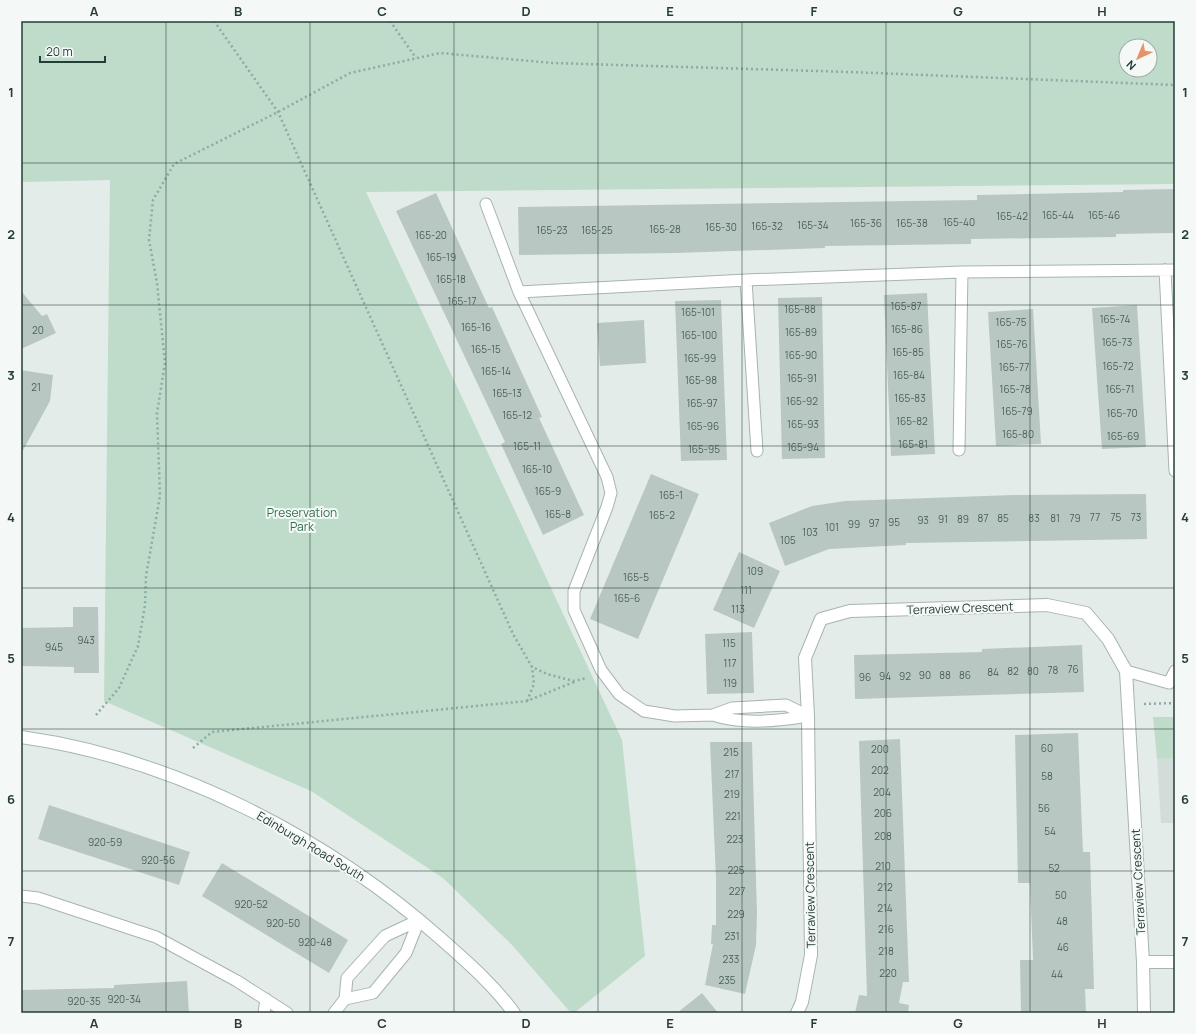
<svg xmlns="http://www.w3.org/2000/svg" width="1196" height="1034" font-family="Manrope,sans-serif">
	<rect width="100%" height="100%" fill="#e4ece9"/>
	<!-- built -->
	<path fill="#d2dcd8" d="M1175,758V823H1161L1157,759Z"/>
	<!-- green -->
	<path fill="#bfdbc9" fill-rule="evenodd" d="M21,21H1175V184L366,192L622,740L645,956L574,1013H571L513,946L443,878L311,791L104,701L110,180L21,182ZM1126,46H1150V70H1126Z
		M1175,717V758L1157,759L1153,717Z"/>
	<!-- building -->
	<path fill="#b9c7c2" d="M1175,189V233L1116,234V237L971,239V244L825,246V248L677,253L519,255L518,207L977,200V195L1123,192V190Z
		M436,193L489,308L492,307L542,417L539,418L584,515L543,535L501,444L505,442L396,211Z
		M21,291L42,316L47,314L56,333L21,349Z
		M927,293L935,454L891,456L884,295Z
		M822,297L825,458L782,459L778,298Z
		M721,300L727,460L681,461L675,301Z
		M1137,305L1146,447L1102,449L1092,308Z
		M1033,309L1041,444L996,446L988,312Z
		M644,320L646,363L600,366L597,323Z
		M21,370L53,375L50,401L21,454Z
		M651,474L699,494L638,639L590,619Z
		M1146,494L1147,539L906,543V545L829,549L785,566L769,523L812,506L845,501L1013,495Z
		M739,552L780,571L754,628L713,610Z
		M73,607H98L99,673H74V667L21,666V628L73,627Z
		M752,632L754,693L707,694L705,634Z
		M1082,645L1084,692L855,699L854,655L982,652V649Z
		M1078,733L1083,852H1090L1094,989H1085L1086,1013H1021L1020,960H1033L1030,883H1018L1015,735Z
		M900,739L909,982H903L899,1003L909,1005L908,1013H855L859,995L867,996L859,741Z
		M710,742H752L757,913L756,945L745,994L705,985L713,944H711L712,925H716V879Z
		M49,805L190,852L179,885L38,839Z
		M222,863L348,940L329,973L202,896Z
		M187,981L189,1013H21V990L114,988V985Z
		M702,993L718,1013H677Z"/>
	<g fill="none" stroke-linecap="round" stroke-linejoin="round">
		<!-- lane casing -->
		<g stroke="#a7b4b0" stroke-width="13">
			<path id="lane" d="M486,204L519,292L607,477L611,493L607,507L574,591V610L601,670L619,694L644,711L675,716L713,715L732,708L786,705L808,716
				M1165,270L1175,471
				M746,280L757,451
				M519,292L746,280L962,272L1175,270
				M959,450L962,272
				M1126,671L1169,683L1175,671
				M713,715C743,725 778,721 808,716
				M21,896L38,898L156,937L237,981L287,1013
				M345,999L373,993L406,953L419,920
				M264,1013L266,999
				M334,1013L345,999L347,978L385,936L419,920"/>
		</g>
		<!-- street casing -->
		<g stroke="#a7b4b0" stroke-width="14">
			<path id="street" d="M1143,962H1175
				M797,1013L802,1002L811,955L808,716L805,658L821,619L850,611L1047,605L1086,613L1108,639L1126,671L1143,962L1144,1013"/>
		</g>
		<!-- secondary casing -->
		<g stroke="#a3b7b2" stroke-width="14">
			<path id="secondary" d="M21,737C173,758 326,837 440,938C466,961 493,984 514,1013"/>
		</g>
		<!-- path -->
		<path stroke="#87ada5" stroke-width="2.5" stroke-dasharray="2 3" stroke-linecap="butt" d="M214,21L278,112L513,634L532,667L547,674L574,681L587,678
			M390,21L416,58
			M527,701L534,684L532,667
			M1144,704L1175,703
			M96,715L119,688L138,646L145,605L146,576L160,496L157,413L165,363L157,283L149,240L153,200L174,164L278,112L350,73L440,53L553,63L850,72L1175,85
			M193,748L212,732L527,701L574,682"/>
		<!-- lane -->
		<use href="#lane" stroke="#fff" stroke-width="11"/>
		<!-- street -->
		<use href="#street" stroke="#fff" stroke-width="12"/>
		<!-- secondary -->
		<use href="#secondary" stroke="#fff" stroke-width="12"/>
	</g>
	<!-- grid -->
	<path fill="none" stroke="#253c38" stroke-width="1" stroke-opacity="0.55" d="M166,21V1013M310,21V1013M454,21V1013M598,21V1013M742,21V1013M886,21V1013M1030,21V1013M21,163H1175M21,305H1175M21,446H1175M21,588H1175M21,729H1175M21,871H1175"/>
	<g text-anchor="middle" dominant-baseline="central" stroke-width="4" stroke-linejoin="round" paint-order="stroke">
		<!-- number labels -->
		<g font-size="10" fill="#4a5f5a">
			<text x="1058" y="215">165-44</text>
			<text x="1104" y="215">165-46</text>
			<text x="1012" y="216">165-42</text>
			<text x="959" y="222">165-40</text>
			<text x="866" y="223">165-36</text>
			<text x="912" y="223">165-38</text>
			<text x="813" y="225">165-34</text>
			<text x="767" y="226">165-32</text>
			<text x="721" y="227">165-30</text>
			<text x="665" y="229">165-28</text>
			<text x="552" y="230">165-23</text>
			<text x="597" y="230">165-25</text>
			<text x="431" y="235">165-20</text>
			<text x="441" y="257">165-19</text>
			<text x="451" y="279">165-18</text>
			<text x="462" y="301">165-17</text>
			<text x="906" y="306">165-87</text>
			<text x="800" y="309">165-88</text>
			<text x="698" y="312">165-101</text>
			<text x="1115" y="319">165-74</text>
			<text x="1011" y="322">165-75</text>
			<text x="476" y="327">165-16</text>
			<text x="907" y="329">165-86</text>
			<text x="38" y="330">20</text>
			<text x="801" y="332">165-89</text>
			<text x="699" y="335">165-100</text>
			<text x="1117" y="342">165-73</text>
			<text x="1012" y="344">165-76</text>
			<text x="486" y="349">165-15</text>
			<text x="908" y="352">165-85</text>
			<text x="801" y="355">165-90</text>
			<text x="700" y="358">165-99</text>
			<text x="1118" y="366">165-72</text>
			<text x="1014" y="367">165-77</text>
			<text x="496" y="371">165-14</text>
			<text x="909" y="375">165-84</text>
			<text x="802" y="378">165-91</text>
			<text x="701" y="380">165-98</text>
			<text x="36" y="387">21</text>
			<text x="1015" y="389">165-78</text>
			<text x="1120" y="389">165-71</text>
			<text x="507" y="393">165-13</text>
			<text x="910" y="398">165-83</text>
			<text x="802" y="401">165-92</text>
			<text x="702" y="403">165-97</text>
			<text x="1017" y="411">165-79</text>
			<text x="1122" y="413">165-70</text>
			<text x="517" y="415">165-12</text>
			<text x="912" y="421">165-82</text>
			<text x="803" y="424">165-93</text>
			<text x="703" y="426">165-96</text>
			<text x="1018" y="434">165-80</text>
			<text x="1123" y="436">165-69</text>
			<text x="913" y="444">165-81</text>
			<text x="527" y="446">165-11</text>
			<text x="803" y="447">165-94</text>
			<text x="704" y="449">165-95</text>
			<text x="537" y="469">165-10</text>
			<text x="548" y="491">165-9</text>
			<text x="671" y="495">165-1</text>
			<text x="558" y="514">165-8</text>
			<text x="662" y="515">165-2</text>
			<text x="1095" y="517">77</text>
			<text x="1116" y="517">75</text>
			<text x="1136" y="517">73</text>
			<text x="983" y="518">87</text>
			<text x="1003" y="518">85</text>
			<text x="1034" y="518">83</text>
			<text x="1055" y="518">81</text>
			<text x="1075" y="518">79</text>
			<text x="943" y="519">91</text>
			<text x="963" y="519">89</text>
			<text x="923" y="520">93</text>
			<text x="894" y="522">95</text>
			<text x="874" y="523">97</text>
			<text x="854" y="524">99</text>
			<text x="832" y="527">101</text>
			<text x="810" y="532">103</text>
			<text x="788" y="540">105</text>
			<text x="755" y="571">109</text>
			<text x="636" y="577">165-5</text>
			<text x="746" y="590">111</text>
			<text x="627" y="598">165-6</text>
			<text x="738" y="609">113</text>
			<text x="86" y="640">943</text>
			<text x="729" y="643">115</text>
			<text x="54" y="647">945</text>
			<text x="730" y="663">117</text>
			<text x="1073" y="669">76</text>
			<text x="1053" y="670">78</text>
			<text x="1013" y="671">82</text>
			<text x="1033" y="671">80</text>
			<text x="993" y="672">84</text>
			<text x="925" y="675">90</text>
			<text x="945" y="675">88</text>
			<text x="965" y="675">86</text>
			<text x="885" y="676">94</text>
			<text x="905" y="676">92</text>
			<text x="865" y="677">96</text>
			<text x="730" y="683">119</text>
			<text x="1047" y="748">60</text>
			<text x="880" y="749">200</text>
			<text x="731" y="752">215</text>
			<text x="880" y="770">202</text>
			<text x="732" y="774">217</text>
			<text x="1047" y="776">58</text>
			<text x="882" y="792">204</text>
			<text x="732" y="794">219</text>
			<text x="1044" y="808">56</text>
			<text x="883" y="813">206</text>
			<text x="733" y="816">221</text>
			<text x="1050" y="831">54</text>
			<text x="883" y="836">208</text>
			<text x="735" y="839">223</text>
			<text x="105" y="842">920-59</text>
			<text x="158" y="860">920-56</text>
			<text x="883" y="866">210</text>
			<text x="1054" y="868">52</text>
			<text x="736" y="870">225</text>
			<text x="885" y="887">212</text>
			<text x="737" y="891">227</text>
			<text x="1061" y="895">50</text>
			<text x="251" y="904">920-52</text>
			<text x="885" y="908">214</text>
			<text x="736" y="914">229</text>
			<text x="1062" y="921">48</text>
			<text x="283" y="923">920-50</text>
			<text x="886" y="929">216</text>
			<text x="732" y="936">231</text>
			<text x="315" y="942">920-48</text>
			<text x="1063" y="947">46</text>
			<text x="886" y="951">218</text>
			<text x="731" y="959">233</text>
			<text x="888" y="973">220</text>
			<text x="1057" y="974">44</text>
			<text x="727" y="980">235</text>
			<text x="124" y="999">920-34</text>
			<text x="84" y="1001">920-35</text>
		</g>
		<!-- park labels -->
		<g font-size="12" fill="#327050" stroke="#f4f9f7">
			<text x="302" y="512">Preservation<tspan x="302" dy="14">Park</tspan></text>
		</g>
		<!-- street labels -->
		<g font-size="12" fill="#253c38" stroke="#f4f9f7">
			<text transform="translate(960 608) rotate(-2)">Terraview Crescent</text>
			<text transform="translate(311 846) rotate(31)">Edinburgh Road South</text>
			<text transform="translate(1138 882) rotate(-93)">Terraview Crescent</text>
			<text transform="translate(810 895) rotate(-91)">Terraview Crescent</text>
		</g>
	</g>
	<!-- border -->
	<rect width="1196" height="1034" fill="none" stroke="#f4f9f7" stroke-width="44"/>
	<!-- north arrow -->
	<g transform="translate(1138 58) rotate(224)"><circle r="19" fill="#f4f9f7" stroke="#a1adab"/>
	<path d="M0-3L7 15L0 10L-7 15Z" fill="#e79267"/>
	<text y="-6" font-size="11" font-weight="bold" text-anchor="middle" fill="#253c38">N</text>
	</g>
	<!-- scale -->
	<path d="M40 56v6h65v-6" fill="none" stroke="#253c38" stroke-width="2"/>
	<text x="46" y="56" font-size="12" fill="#253c38" stroke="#f4f9f7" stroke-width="3" paint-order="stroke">20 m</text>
	<rect x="22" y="22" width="1152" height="990" fill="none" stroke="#253c38" stroke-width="1.5"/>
	<g font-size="13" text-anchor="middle" font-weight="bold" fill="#253c38">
		<text x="94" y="16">A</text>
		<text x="238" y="16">B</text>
		<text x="382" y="16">C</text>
		<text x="526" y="16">D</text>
		<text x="670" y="16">E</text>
		<text x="814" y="16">F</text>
		<text x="958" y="16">G</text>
		<text x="1102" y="16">H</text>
		<text x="11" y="97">1</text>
		<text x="1185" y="97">1</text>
		<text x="11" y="239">2</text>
		<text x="1185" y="239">2</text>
		<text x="11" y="380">3</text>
		<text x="1185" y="380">3</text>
		<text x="11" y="522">4</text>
		<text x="1185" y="522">4</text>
		<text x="11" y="663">5</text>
		<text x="1185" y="663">5</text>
		<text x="11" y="804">6</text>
		<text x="1185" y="804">6</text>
		<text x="11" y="946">7</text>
		<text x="1185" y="946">7</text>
		<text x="94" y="1028">A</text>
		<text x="238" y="1028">B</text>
		<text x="382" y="1028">C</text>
		<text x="526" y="1028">D</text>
		<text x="670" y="1028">E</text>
		<text x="814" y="1028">F</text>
		<text x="958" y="1028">G</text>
		<text x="1102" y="1028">H</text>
	</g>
</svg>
